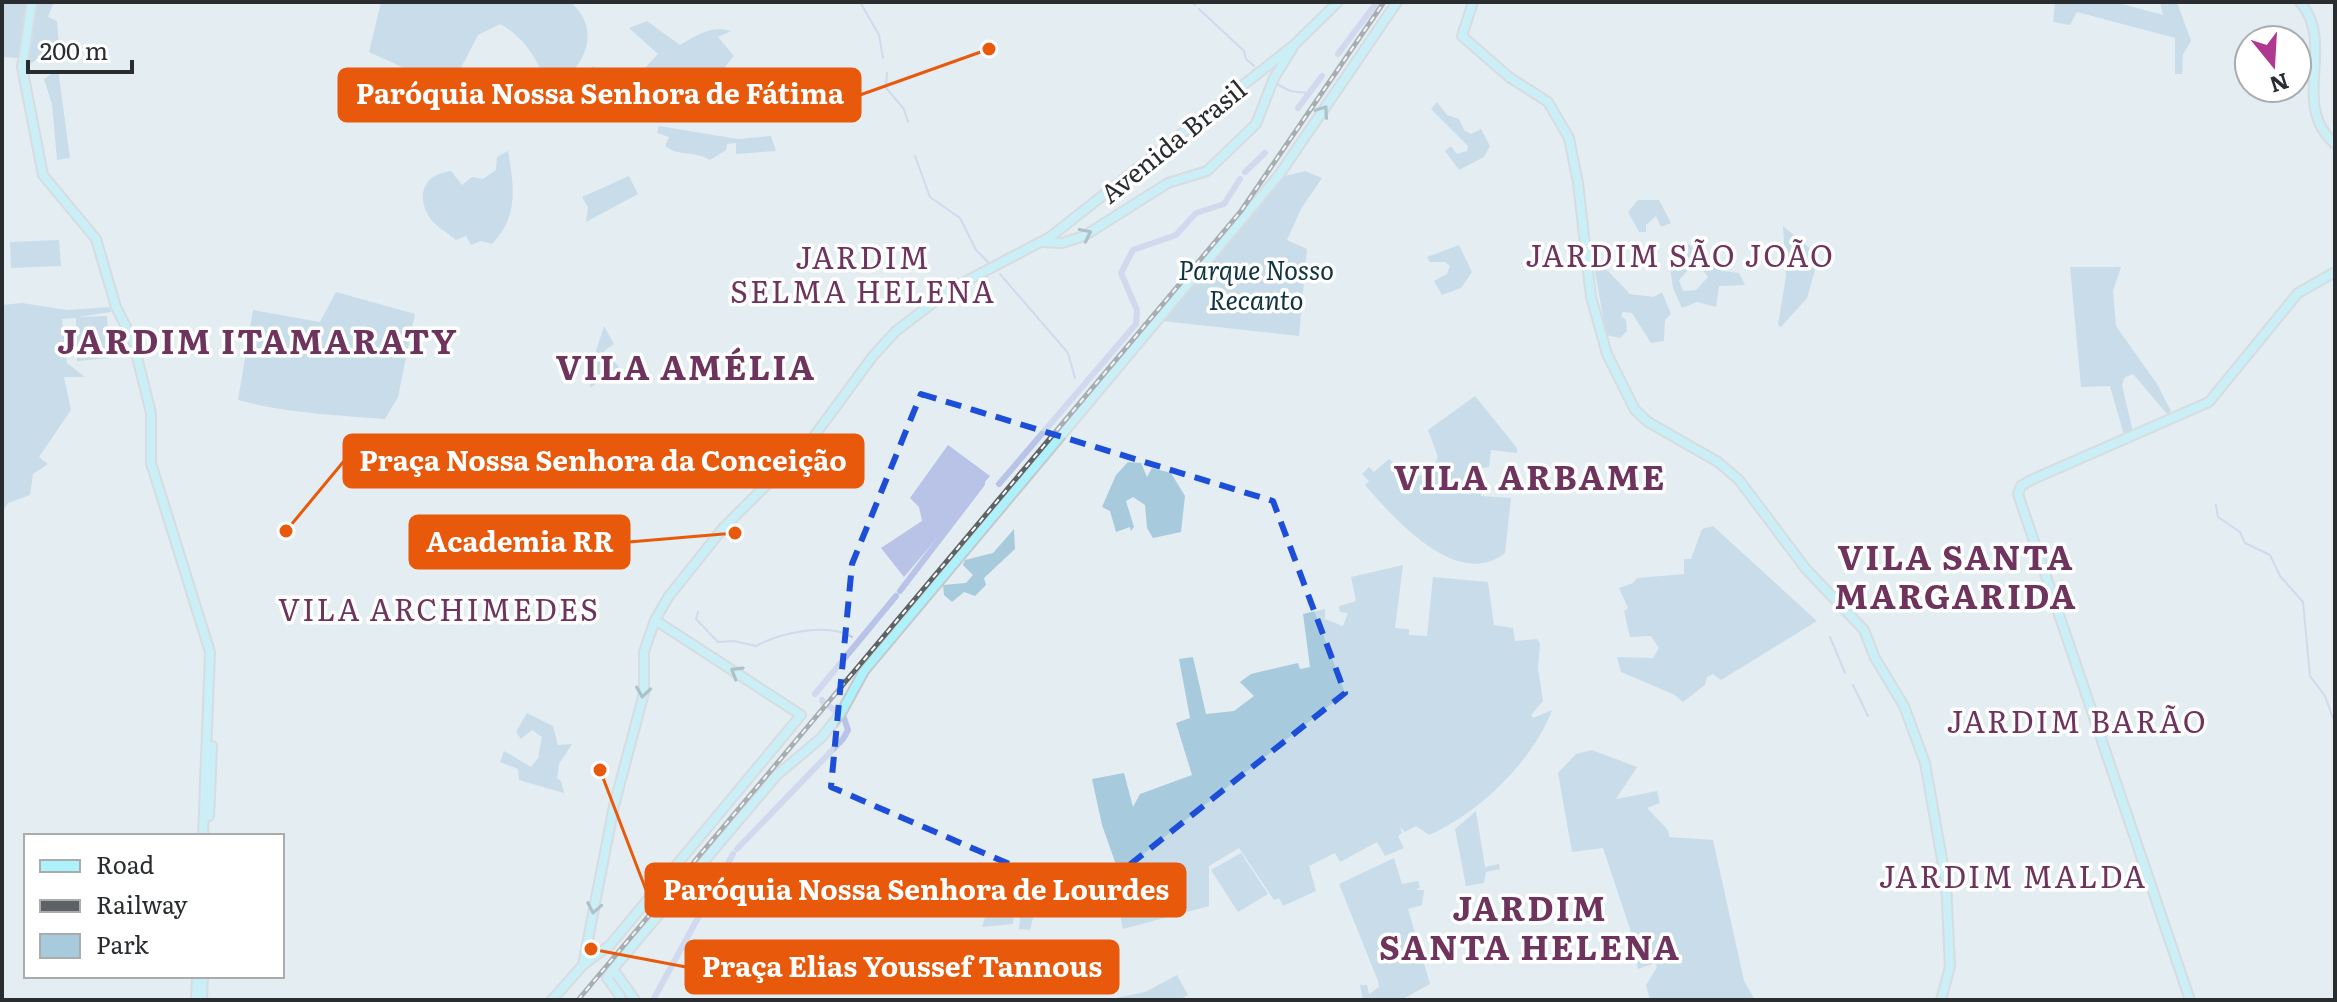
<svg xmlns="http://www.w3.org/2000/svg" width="2337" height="1002" font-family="Literata,serif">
	<rect width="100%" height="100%" fill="#e4edf2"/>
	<!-- green -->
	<path fill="#a7cadd" d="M2,2H27L18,58L2,57Z
		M37,2H54L48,17L57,21L59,46L28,65V38Z
		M381,2H571C605,34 581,70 551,92C538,63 529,40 500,24L478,35L450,89L369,52Z
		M2055,2H2115L2163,15L2160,2H2177L2191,41L2183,54L2182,74H2175V38L2077,12L2070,25L2053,22Z
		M647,21L680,45C697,35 711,25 731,31L718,37L734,56L716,78C698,71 684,76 668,88L667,99L661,78L633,96L639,110L608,105L600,94L578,83L593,66L611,87L644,69L658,54L629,28Z
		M58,69L70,158L57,160L52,104L44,79Z
		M1437,102L1447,115L1459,119L1464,130L1471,134L1481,129L1490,146L1484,157L1459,170L1445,151L1451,146L1457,154L1467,151L1468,146L1431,109Z
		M659,126L738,139L771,136L776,151L736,154V143L727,144L726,150L710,160C694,150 679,157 665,146L669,137L657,133Z
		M508,151C514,186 519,216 492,244L481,241L471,245L466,236L456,240C448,233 435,226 430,218C415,196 424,174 451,171L462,185L472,177L483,179L496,170L497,157Z
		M1305,171L1322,178L1301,209L1287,240L1307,249L1299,336L1163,321L1281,177Z
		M629,176L638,194L586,222L588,207L582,197Z
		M1638,200H1659L1671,223L1661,227L1656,216L1646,225V232H1639L1628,212Z
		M1783,226L1819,256L1807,298L1781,327L1778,325L1786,276Z
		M59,240L61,266L11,268L10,242Z
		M1686,242L1702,255L1679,280L1683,291L1696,290L1708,277L1701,268L1711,261L1724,271L1739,273L1745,285L1719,286L1716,307L1697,302L1682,308L1673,288L1669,262L1687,256L1678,248Z
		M1459,245L1472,272L1461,288L1442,295L1434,281L1447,274L1450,266L1445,262H1430L1427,257Z
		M1594,265L1607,270L1630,294L1654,297L1662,292L1671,314L1665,320L1664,341L1651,343L1632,313L1623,312L1621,316L1626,320L1627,331L1620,338L1606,335Z
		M2070,267H2121L2113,291L2116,326L2157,384L2171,411L2167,414L2133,374L2125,377L2122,385L2133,432L2124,435L2110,386L2081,387Z
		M336,292L415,314L398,397L385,419C334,415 287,413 238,400L253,310L320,322Z
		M22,303L67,310L110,307L111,312L77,317L107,316L109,358L77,361L76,318L62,319L67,363L85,377H64L71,410L39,457L48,464L33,474L30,495L8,503L2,513V305Z
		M604,326L614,344L604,351L605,359L613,360L619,367L590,388L593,360Z
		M1475,396L1517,448V453L1491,450L1489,467L1482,468L1479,486L1482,487L1481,496L1511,498L1505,553C1457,591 1394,518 1365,485L1369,481L1362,474L1369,467L1374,472L1389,459C1401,469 1416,479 1431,474L1438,457L1428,430Z
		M1128,462L1141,463L1147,477L1152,468L1171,473L1185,496L1181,532L1153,538L1147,528L1145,505L1133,497L1126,501L1134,527L1131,531L1130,527L1116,532L1110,511L1102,507L1116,475Z
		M1713,526L1817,621L1721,680L1713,674L1707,677L1705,685L1683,702L1675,695L1621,672L1617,657L1653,658L1659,648L1651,636L1630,637L1624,611L1628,608L1619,588L1633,583L1637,578L1684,574V559H1691L1702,529Z
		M1014,529L1015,549L984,578L986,585L975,596L964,592L952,602L944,595L943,585L966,583L973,575L963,565L965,560L993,553Z
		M1403,565L1395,628L1409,629V635L1427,636L1433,577L1488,582L1494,625L1513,628L1515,641L1537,639L1540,644L1538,668L1543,701L1531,715L1533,718L1552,710C1533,761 1478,814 1429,835L1416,826L1405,832L1400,827L1402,833L1398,836L1404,848L1385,856L1377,842L1340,862L1335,853L1309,866L1316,891L1283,906L1279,898L1274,900L1239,848L1209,866V906L1123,929L1117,898L1126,893L1102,825L1092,779L1124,773L1133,807L1140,794L1192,775L1176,723L1190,718L1179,659L1193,657L1206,714L1234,711L1254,696L1240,682L1251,674L1298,663L1300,669L1310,667L1303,614L1325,609V619L1343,626L1348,613L1340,612L1339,606L1356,601L1351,577Z
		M527,713L553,726L558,745L572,744L559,764L557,778L561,781L564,793L519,780L518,769L500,762L504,751L531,767L538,758L542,737L532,730L521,739L516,732Z
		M1592,750L1637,767L1616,799L1657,791L1660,803L1647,808L1668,830L1669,837L1713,840L1744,981L1754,998L1751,1000H1650L1646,985L1657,967L1655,963L1638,969L1630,929L1603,848L1572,852L1558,773L1576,754Z
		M1476,811L1485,867L1499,864L1500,869L1486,872L1484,883L1466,886L1455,829Z
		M1241,853L1268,894L1238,912L1211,870Z
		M1394,858L1402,884L1418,881L1420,887L1416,890H1424L1422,905L1408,909L1430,984L1401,1000H1363L1360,985H1367L1369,994L1379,987L1378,981L1339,884Z
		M1021,890H1040L1030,930L1019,929L1020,918L1014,915L1013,924L982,927L987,910H978V902Z
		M1177,975L1188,995L1179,1000H1106L1145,992Z"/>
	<!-- water -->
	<path fill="#b9c2e7" d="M948,445L990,476L904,577L881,548L922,521L919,507L910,498Z"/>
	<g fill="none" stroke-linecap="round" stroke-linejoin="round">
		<!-- stream -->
		<path stroke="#b9c2e7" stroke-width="2" d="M860,2L879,35L883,58
			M1192,2L1195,5
			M1199,9L1244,51L1246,59L1254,66
			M887,73L886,88L904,109L908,122
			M1277,84L1290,91L1308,93
			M915,156L930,197L960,218L976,250L989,263
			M1000,274L1068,353L1075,378
			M1086,378H1089
			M2216,505L2218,517L2240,532L2245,543L2270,555L2280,576L2303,602L2310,676L2325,696L2335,724
			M698,612L696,619L718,642L734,641L756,646C780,633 827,622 852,637
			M1830,637L1845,673
			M1853,685L1868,716"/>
		<!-- river -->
		<path stroke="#b9c2e7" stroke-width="6" d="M1338,54L1377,2
			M1298,108L1322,76
			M1245,172L1265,153
			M999,484L1136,324L1137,310L1121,273L1133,250L1176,235L1196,213L1224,204L1240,179
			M900,591L982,484
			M815,694L896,596
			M822,700L823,702
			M829,706L836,712
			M737,849L843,739L848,730L844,718
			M653,1000L733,854"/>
		<!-- major casing -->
		<g stroke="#c7c8c9" stroke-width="12">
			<path id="major" d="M32,2L22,67L43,175L96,239L116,307L139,353
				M1473,2L1462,36L1509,77L1548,102L1569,138L1578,183L1591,297L1607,354L1635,410L1648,422L1718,462L1739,480L1806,569L1864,630L1875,658L1904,706L1925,763L1946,882L1950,967L1941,1000
				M2300,2C2337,45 2289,104 2335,144
				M1043,242L1062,243L1084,236L1168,183L1207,171L1256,124L1274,78L1292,49
				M135,349L151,413V463L210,652L203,836
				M209,816L212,746
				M583,965L614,806L644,693V652L655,620L669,596L724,527L809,443L873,356L896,331L951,289L1050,237L1294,45L1338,2
				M613,969L635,1000
				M620,996L607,978L613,969L777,775L821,738L841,713L864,671L1279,175L1397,2
				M196,999L197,976
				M202,1000L203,976
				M552,1000L583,965L610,945L801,715L655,620
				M2190,1000L2018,494L2021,486L2031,480L2209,402L2298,293L2335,272"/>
		</g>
		<!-- major -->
		<use href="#major" stroke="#adf1fb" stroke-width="8"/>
		<!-- rail casing -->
		<g stroke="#5d6265" stroke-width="5">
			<path id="rail" d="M578,1000L1241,211L1384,2"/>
		</g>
		<!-- rail -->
		<use href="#rail" stroke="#fff" stroke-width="2" stroke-dasharray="6" stroke-linecap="butt"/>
	</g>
	<!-- one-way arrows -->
	<defs><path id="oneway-chevron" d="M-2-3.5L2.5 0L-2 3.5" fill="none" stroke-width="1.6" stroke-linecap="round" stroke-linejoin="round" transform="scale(2)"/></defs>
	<g stroke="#6b8f95">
		<use href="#oneway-chevron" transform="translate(1323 111) rotate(-55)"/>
		<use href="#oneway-chevron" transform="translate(1086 234) rotate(-26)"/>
		<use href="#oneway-chevron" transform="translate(736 672) rotate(-149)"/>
		<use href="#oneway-chevron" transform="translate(643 692) rotate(98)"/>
		<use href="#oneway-chevron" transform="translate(594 908) rotate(101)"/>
	</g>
	<!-- marked area -->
	<path d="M0 0H2337V1002H0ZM921,394L1273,501L1345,693L1088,898L831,787L852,564Z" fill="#e4edf2" fill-opacity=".55" fill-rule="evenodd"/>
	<path fill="none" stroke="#1d4ed8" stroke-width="6" stroke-dasharray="16 10" stroke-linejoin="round" d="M921,394L1273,501L1345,693L1088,898L831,787L852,564Z"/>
	<g text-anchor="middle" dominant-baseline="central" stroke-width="7" stroke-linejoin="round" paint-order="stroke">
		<!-- street labels -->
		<g font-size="26" fill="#292d2f" stroke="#fff">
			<text transform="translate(1172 140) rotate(-39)">Avenida Brasil</text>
		</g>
		<!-- park labels -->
		<g font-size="26" font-style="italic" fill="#0f3444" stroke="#fff">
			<text x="1256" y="268">Parque Nosso<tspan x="1256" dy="30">Recanto</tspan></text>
		</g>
		<!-- quarter labels -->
		<g font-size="30" letter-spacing="2" fill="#6f345d" stroke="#fff">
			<text x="1680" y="254">JARDIM SÃO JOÃO</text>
			<text x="863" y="256">JARDIM<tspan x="863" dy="34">SELMA HELENA</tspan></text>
			<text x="439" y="608">VILA ARCHIMEDES</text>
			<text x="2077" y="720">JARDIM BARÃO</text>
			<text x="2013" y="875">JARDIM MALDA</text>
		</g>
		<!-- district labels -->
		<g font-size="34" font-weight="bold" letter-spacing="2" fill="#6f345d" stroke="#fff">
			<text x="258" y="339">JARDIM ITAMARATY</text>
			<text x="686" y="365">VILA AMÉLIA</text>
			<text x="1530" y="475">VILA ARBAME</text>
			<text x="1956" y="555">VILA SANTA<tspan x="1956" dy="39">MARGARIDA</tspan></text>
			<text x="1530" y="906">JARDIM<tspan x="1530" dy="39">SANTA HELENA</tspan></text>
		</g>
	</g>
	<!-- callouts -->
	<path fill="none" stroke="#e8590c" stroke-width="3" d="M989 49L860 95M286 531L344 461M735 533L629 542M600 770L646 890M591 949L686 967"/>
	<g fill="#e8590c" stroke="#fff" stroke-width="3">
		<circle cx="989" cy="49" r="8"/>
		<circle cx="286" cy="531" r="8"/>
		<circle cx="735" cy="533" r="8"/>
		<circle cx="600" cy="770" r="8"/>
		<circle cx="591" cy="949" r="8"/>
	</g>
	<g fill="#e8590c" stroke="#e8590c" stroke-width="3">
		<rect x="339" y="69" width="521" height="52" rx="8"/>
		<rect x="344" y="435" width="519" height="52" rx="8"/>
		<rect x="410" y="516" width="219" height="52" rx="8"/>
		<rect x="646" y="864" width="539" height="52" rx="8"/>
		<rect x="686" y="941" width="432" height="52" rx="8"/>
	</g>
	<g font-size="28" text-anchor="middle" font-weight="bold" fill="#fff">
		<text x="600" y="104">Paróquia Nossa Senhora de Fátima</text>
		<text x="603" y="471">Praça Nossa Senhora da Conceição</text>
		<text x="520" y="552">Academia RR</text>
		<text x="916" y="900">Paróquia Nossa Senhora de Lourdes</text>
		<text x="902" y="977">Praça Elias Youssef Tannous</text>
	</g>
	<!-- border -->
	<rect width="2337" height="1002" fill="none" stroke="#292d2f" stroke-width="8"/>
	<!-- legend -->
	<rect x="24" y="834" width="260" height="144" fill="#ffffff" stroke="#a9abac" stroke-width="2"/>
	<rect x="40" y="860" width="40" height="12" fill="#adf1fb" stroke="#a9abac" stroke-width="2"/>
	<text x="96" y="874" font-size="24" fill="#292d2f">Road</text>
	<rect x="40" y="900" width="40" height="12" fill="#5d6265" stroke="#a9abac" stroke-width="2"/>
	<text x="96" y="914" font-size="24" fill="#292d2f">Railway</text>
	<rect x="40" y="934" width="40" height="24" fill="#a7cadd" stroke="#a9abac" stroke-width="2"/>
	<text x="96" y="954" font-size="24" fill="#292d2f">Park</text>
	<!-- north arrow -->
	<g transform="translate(2273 64) rotate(162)"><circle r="38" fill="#ffffff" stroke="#a9abac" stroke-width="2"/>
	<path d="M0-6L14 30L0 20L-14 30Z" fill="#af3990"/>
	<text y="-12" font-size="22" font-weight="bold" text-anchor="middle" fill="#292d2f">N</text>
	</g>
	<!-- scale -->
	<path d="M28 60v12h104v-12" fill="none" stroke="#292d2f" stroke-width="4"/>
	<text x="40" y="60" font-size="24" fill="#292d2f" stroke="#ffffff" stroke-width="6" paint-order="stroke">200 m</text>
</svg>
